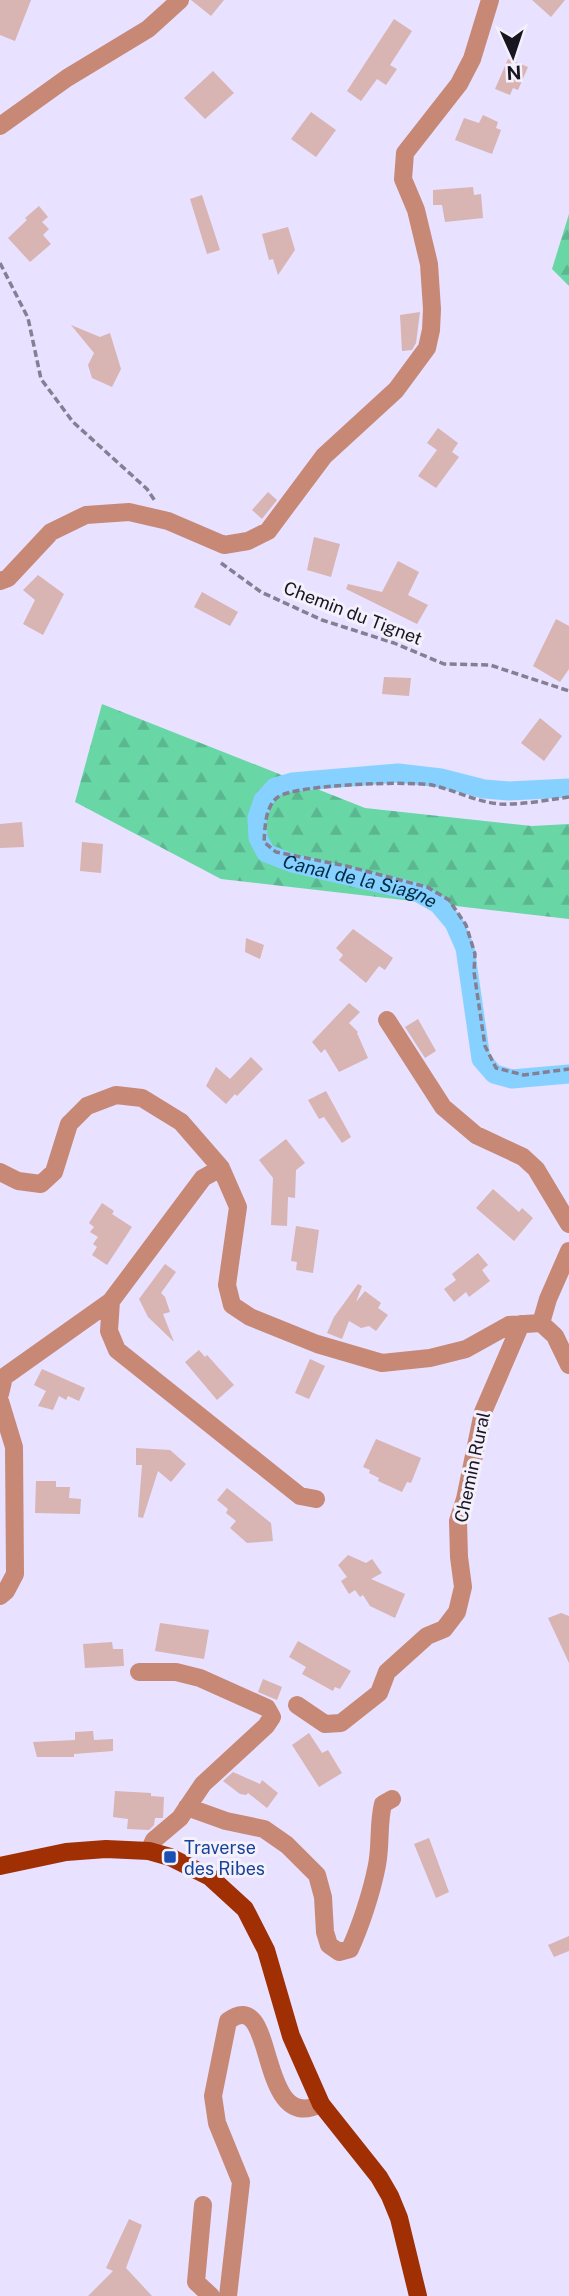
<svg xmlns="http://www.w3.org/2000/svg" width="569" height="2296" font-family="'Public Sans',sans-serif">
	<defs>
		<pattern id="forest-firs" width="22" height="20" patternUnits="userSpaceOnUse" patternTransform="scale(1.75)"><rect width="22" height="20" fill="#69d6a6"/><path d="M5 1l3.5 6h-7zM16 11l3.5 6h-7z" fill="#5ab78f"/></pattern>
	</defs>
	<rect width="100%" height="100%" fill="#e8e1ff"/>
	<!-- forest -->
	<path fill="url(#forest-firs)" d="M569,214V286L552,269Z
		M102,704L365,808L532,826L569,824V919L221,879L75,802Z"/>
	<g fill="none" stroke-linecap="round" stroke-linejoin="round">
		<!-- canal -->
		<path stroke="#86d1ff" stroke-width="19" id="s1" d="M569,788L509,791L484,789L441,778L398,773L292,782L275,787L263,800L257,818L258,838L266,853L292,863L417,892L438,904L454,923L465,948L481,1059L494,1074L512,1079L569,1074"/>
	</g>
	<!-- building -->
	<path fill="#d8b4b2" d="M0,0H31L15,41L0,35Z
		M191,0H224L211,16Z
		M532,0H565L551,17Z
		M394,19L412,31L390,65L397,69L386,85L377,79L361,101L347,91Z
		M508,59L528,67L518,90L513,88L510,95L495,89Z
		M213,71L234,93L205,119L184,98Z
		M311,112L336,130L316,157L291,139Z
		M483,115L498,122L496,128L501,130L492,154L455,140L464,118L479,123Z
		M473,187L474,195L481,194L483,218L445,222L442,205H433V190Z
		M202,195L220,250L207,254L190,199Z
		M39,206L48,217L42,222L49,229L43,235L51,244L30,262L8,238L27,220L25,218Z
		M288,227L295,250L278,275L273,259L269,260L262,234Z
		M420,312L416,343L412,350L402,351L400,315Z
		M71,325L100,337L110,333L121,369L112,387L92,378L88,365L94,353Z
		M438,428L458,443L452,452L459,457L436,488L418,476L437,450L427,443Z
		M268,492L277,500L262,519L252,510Z
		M314,537L340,544L331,577L307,570Z
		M398,561L419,572L408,595L428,605L417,624L346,589L348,584L382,592Z
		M38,575L64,594L43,635L23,624L35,600L23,590Z
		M202,592L238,612L230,626L194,607Z
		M556,619L569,626V669L560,682L533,666Z
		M384,677L411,678L409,696L382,694Z
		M540,718L562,736L544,761L521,743Z
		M22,822L24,847L0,848V824Z
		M82,842L103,844L101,873L80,871Z
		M353,929L393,958L385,970L379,966L366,983L339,960L343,955L336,948Z
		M246,938L264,945L260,959L245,952Z
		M349,1003L360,1012L349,1023L358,1032L357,1033L368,1058L339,1072L325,1049L321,1053L312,1042Z
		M418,1019L436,1051L425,1058L405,1027Z
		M251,1057L263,1069L237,1096L235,1094L226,1104L206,1086L216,1067L230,1079Z
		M326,1091L351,1137L342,1143L324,1117L319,1119L308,1100Z
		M286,1139L305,1163L296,1170L295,1198L288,1197L287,1226L271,1225L273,1178L259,1160Z
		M493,1189L519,1212L522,1208L533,1218L514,1241L476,1208Z
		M102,1203L114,1211L112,1214L132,1227L107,1265L92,1255L97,1247L93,1244L98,1237L90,1232L94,1227L89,1223Z
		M296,1226L319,1230L313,1273L296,1270L297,1262L291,1261Z
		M478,1253L488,1265L482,1270L490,1281L469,1297L466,1292L454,1302L444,1289L456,1280L452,1274Z
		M165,1264L176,1272L161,1293L165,1297L170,1312L163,1314L174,1342L148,1317L139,1299Z
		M358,1284L362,1286L356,1302L365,1291L381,1303L378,1308L388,1315L376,1331L369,1326L361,1328L349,1321L342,1339L327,1333L334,1317Z
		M199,1350L205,1357L207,1355L234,1385L217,1400L185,1362Z
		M310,1359L325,1366L309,1399L295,1393Z
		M42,1369L85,1388L79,1401L68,1396L66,1400L59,1396L53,1410L38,1406L46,1391L34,1385Z
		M376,1439L421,1458L411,1483L407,1482L402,1492L378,1481L379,1478L369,1473L370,1470L363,1467Z
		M136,1448L170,1450L186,1464L171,1482L158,1471L143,1518L138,1517L142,1465H136Z
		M36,1481H56V1487H70L69,1498L81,1499L80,1514L35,1513Z
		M227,1488L271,1523L273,1541L247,1543L230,1528L236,1521L226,1513L228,1509L217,1500Z
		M348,1555L366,1563L372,1559L382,1573L371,1579L405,1594L395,1618L370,1606L363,1595L360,1597L355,1590L349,1594L341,1581L347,1577L338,1565Z
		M561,1613L569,1616V1663L548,1618Z
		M160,1623L209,1630L204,1659L155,1651Z
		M298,1641L351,1671L340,1689L335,1687L333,1691L302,1674L306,1667L289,1657Z
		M112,1642L113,1649H123L124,1666L85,1668L83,1644Z
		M263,1679L282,1687L277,1700L258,1692Z
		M93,1731L94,1740L113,1739V1751L74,1754V1757H37L33,1742L75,1740V1732Z
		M309,1733L322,1753L328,1750L342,1773L319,1787L292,1745Z
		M233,1772L260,1784L262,1780L278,1793L267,1808L248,1793L246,1795L240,1794L223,1781Z
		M115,1791L151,1793V1796L164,1797L163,1818H155L154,1825L149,1830L127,1829L128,1819L113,1817Z
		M429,1838L449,1892L436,1898L414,1844Z
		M569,1936V1951L554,1957L548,1945Z
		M129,2219L142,2225L126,2268L152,2296H88L113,2271L106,2268Z"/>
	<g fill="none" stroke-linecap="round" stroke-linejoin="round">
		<!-- path -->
		<path stroke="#847f93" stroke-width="3.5" stroke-dasharray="7 3.5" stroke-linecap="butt" d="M0,263L28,318L41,379L73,422L147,489L155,501
			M221,563L261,592L322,620L394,643L444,664L490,665L569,691
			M569,797C547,800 522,805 500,804C477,802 454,790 432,785C408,781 297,784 278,797C265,806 265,828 264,842L276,852L346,866L427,887L449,900L466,925L475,954L474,972L485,1046L496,1068L524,1075L569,1069"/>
		<!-- minor -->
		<path stroke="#c78875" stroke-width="18" d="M0,126L67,78L148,29L180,0
			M0,581L8,578L51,532L86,515L129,512L168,521L224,545L248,541L268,531L324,456L396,390L427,348L431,330L432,309L429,264L416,210L403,179L405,153L459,84L472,59L490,0
			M387,1020L443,1107L476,1135L523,1157L536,1169L569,1224
			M221,1168L203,1178L111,1301L109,1331L117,1350L300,1496L316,1499
			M0,1172L18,1181L41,1184L54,1172L69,1124L87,1106L116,1095L142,1098L181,1122L221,1168L238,1207L227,1285L232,1305L250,1317L317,1344L382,1363L430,1358L466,1349L509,1325L541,1323L555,1336L569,1365
			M541,1323L548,1299L569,1251
			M0,1394L4,1377L111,1301
			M0,1401L14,1447L15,1574L6,1591L0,1596
			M139,1672H176L200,1678L267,1708L272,1717L266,1726L203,1784L180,1818L154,1840L149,1851
			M297,1705L325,1724L341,1723L379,1693L387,1672L427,1636L444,1629L457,1612L463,1587L459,1557L458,1521L465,1499L483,1412L521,1324
			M187,1807L226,1821L264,1829L287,1845L317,1875L323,1897L325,1932L329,1945L339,1952L350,1949C361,1925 372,1891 377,1865C381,1845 378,1824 383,1804L392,1799
			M203,2205L196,2282L211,2296
			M228,2296L241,2182L217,2123L213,2096L228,2021C278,1983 255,2136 321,2104"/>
		<!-- major -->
		<path stroke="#a02f03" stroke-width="18" d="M0,1866L66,1852L106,1849L149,1851L170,1857L210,1877L245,1909L266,1950L291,2036L321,2104L379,2177L390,2196L399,2218L418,2296"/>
	</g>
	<!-- markers -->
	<rect fill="#1a4fb4" stroke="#f4f1fd" stroke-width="2.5" x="163" y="1850" width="14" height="14" rx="3.5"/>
	<g text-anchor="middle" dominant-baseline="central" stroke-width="6" stroke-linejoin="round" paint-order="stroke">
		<!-- street labels -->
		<g font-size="18" fill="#191620" stroke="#f4f1fd">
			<text transform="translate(353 613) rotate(21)">Chemin du Tignet</text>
			<text transform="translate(472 1467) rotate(-78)">Chemin Rural</text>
		</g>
		<!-- transit labels -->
		<g font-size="18" fill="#164399" stroke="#f4f1fd" text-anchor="start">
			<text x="184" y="1847">Traverse<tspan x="184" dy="21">des Ribes</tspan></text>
		</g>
		<!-- water labels -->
		<g font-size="19" font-style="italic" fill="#002d43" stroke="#f4f1fd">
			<text stroke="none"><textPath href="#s1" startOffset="469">Canal de la Siagne</textPath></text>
		</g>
	</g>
	<!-- north arrow -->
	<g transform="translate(513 56) rotate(177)" stroke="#f4f1fd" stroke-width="5" paint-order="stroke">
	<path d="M0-5L12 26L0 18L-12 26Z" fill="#191620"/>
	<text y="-10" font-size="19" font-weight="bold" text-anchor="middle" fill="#191620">N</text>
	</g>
</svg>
